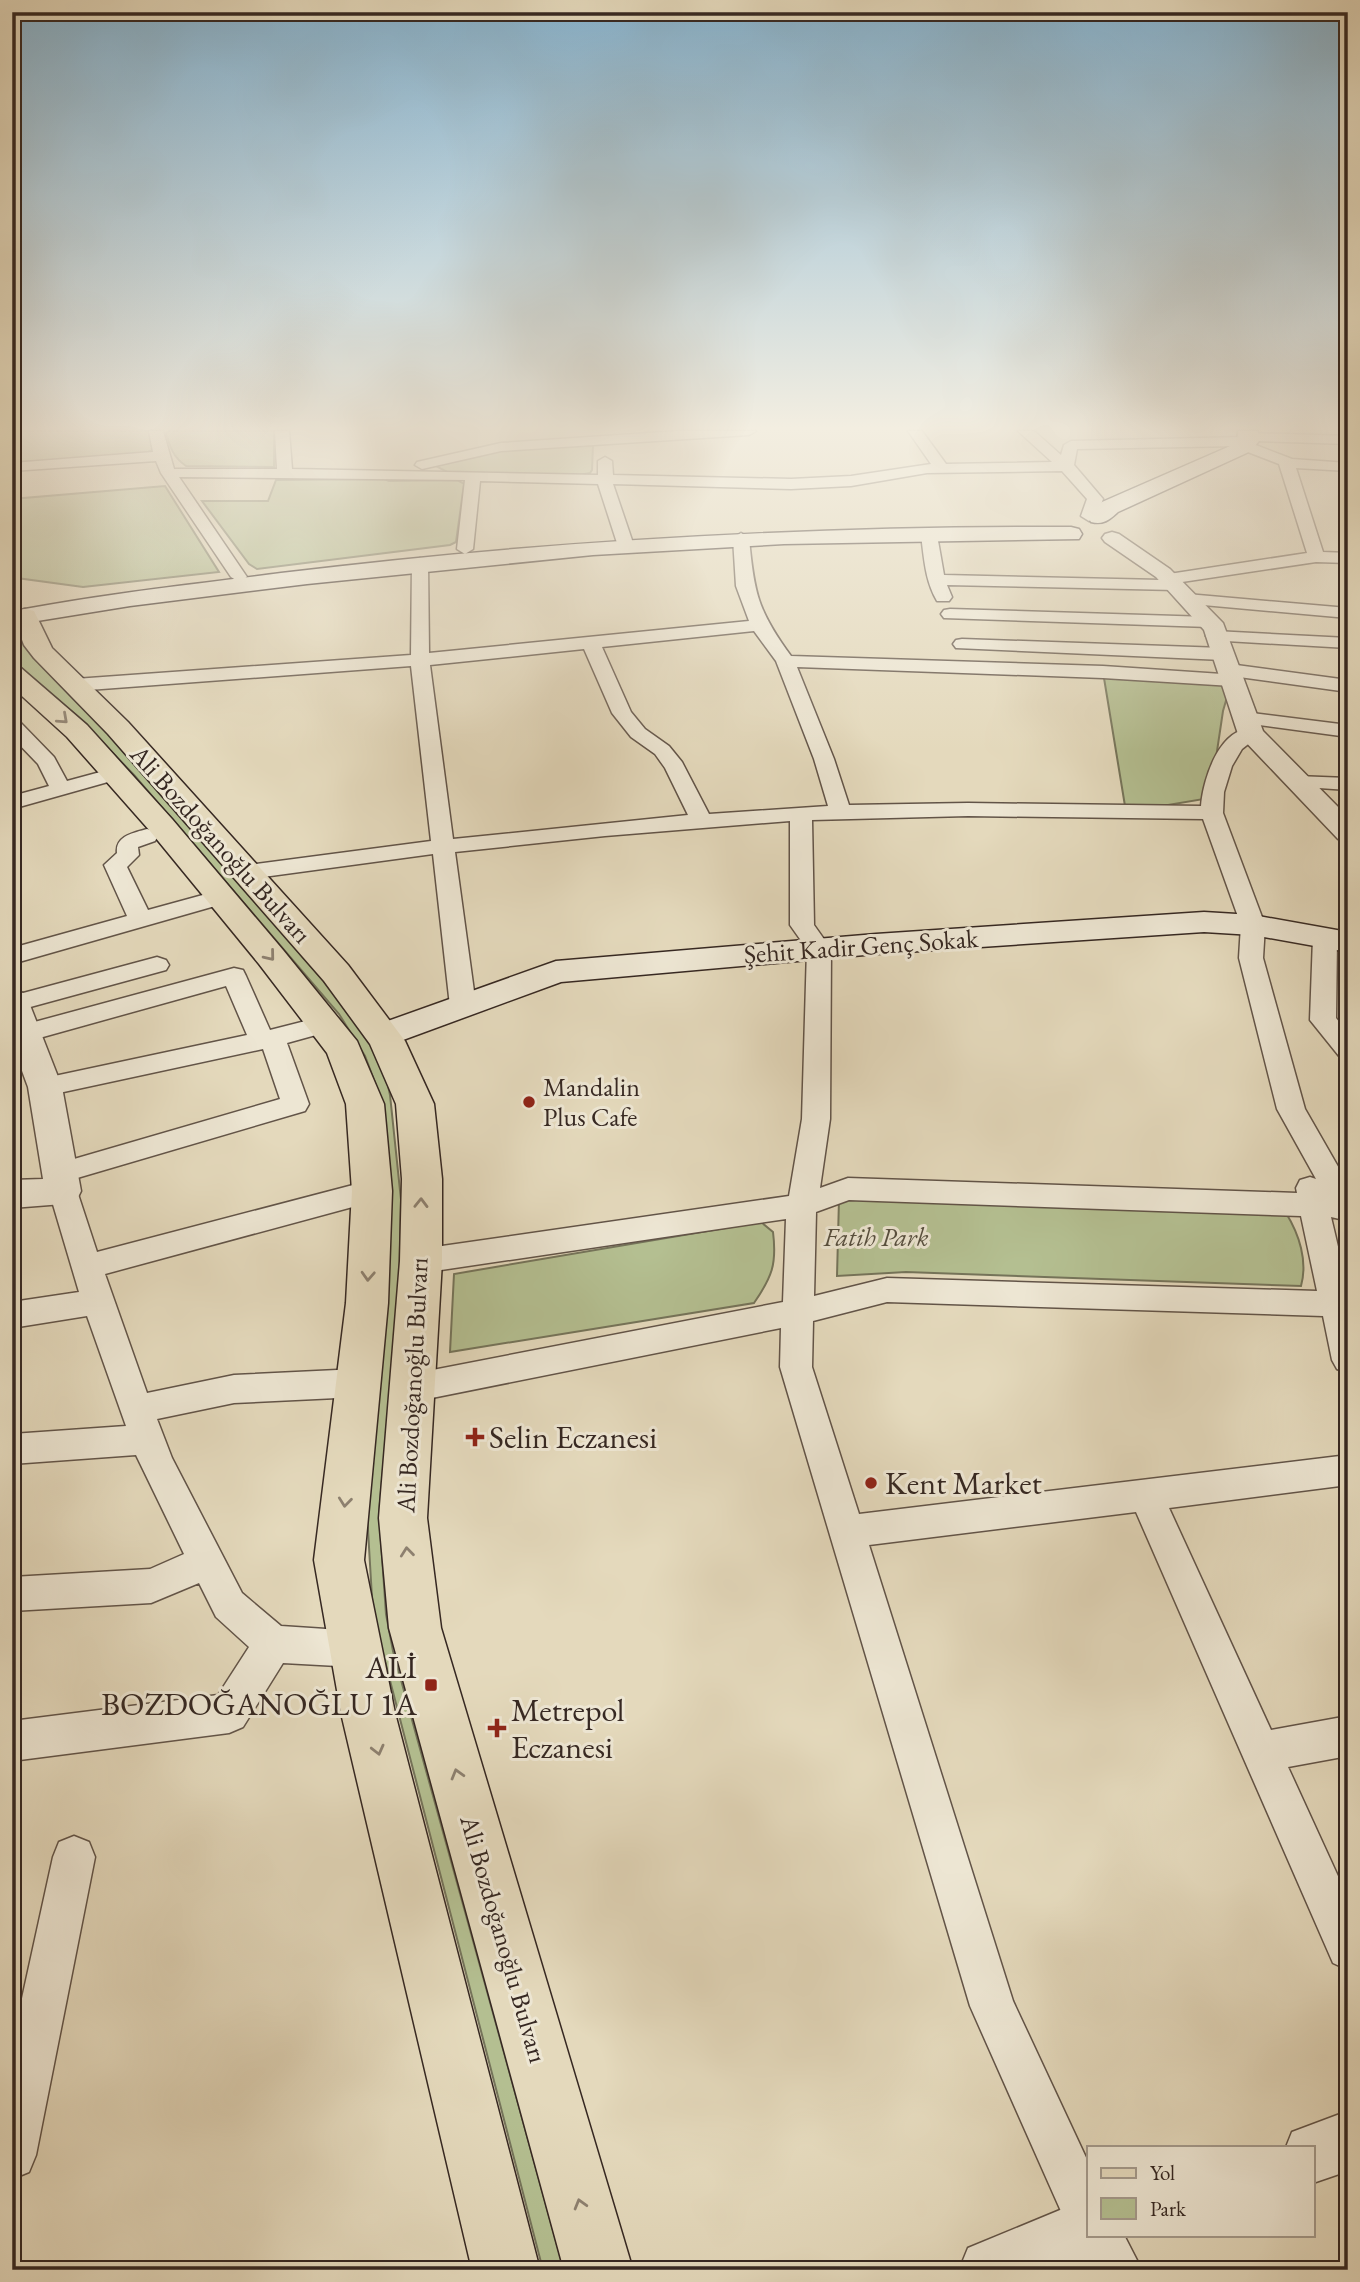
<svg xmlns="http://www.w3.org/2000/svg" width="1360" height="2282" font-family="'EB Garamond',serif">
	<rect width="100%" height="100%" fill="#e4d9bc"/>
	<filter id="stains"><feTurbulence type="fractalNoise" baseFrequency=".00286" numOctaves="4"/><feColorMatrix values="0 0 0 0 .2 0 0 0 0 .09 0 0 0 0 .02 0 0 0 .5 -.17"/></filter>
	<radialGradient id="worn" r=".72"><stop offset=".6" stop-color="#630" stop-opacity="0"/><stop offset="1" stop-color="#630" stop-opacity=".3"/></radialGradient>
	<!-- green -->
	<path fill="#b4bf91" stroke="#75745a" stroke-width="2" d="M12,431H149L155,449L144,454L12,464Z
		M169,431H274V467L186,466C173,457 170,447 166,433Z
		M593,445L592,470L590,473L580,475L447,472L434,465L504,450Z
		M384,479L389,481L457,480L464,484L456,542L450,545L257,569L249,564L202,501H268L276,480Z
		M165,486L219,572L83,587L17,578L12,569V499Z
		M18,629L27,648L121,747L349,1010L381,1052L390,1095L401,1200L399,1291L379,1513L386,1614L393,1651L564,2270H543L373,1615L367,1513L380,1096L365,1056L339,1014L134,775L75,714L43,690L12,658V630Z
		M1103,672L1232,680L1223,711L1210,798L1126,812Z
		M839,1199L1286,1213C1299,1234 1308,1261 1301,1286L906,1272L837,1276Z
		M761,1222L773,1232C777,1264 772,1277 754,1303L450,1352L454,1274Z"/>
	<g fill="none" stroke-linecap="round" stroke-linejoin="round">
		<!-- minor casing -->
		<g stroke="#625448" stroke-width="3">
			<path id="minor" d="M149,431H163L174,469H277L275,431H289L292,469L598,475V461L605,457L612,461L613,475L791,479L851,476L931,464L908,431H922L946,464L1052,462L1018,431H1034L1061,455L1064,445L1071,441L1243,437L1250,433L1348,436V444L1256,441L1253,444L1292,459L1348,463V471L1296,468L1323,552L1348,553V563L1316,562L1182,582L1184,585L1181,589L1175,590L947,585L952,597L949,601H937C925,581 924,557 921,535L929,530L937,535L944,575L1161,580L1163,575L1169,574L1307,553L1279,464L1240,449L1238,446L1077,449L1074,465L1103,499L1097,516L1089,521L1081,516L1087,499L1062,471L927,473L851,486L791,489L613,484L634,546L626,551L618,546L598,484L480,481L473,549L465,554L457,549L465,480L179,477L247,577L239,582L231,577L161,473L156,461L12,471V463L153,452Z
				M678,431H756L749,435L501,451L422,469L415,465L417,462L501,443Z
				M741,533L749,538C754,593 758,611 791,656L1103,666L1222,674L1220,670L1222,666L1229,664L1348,680V692L1239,677L1241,680L1239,684L1232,686L1103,678L797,667L834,759L849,805L968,803L1201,806C1203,779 1221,721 1258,730L1261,734L1242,749L1232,766L1224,792L1223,813L1265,925L1263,958L1305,1109L1348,1184V1221L1331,1217L1348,1289V1373L1337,1369L1332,1360L1323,1316L887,1302L813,1321L812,1367L859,1514L1348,1455V1485L1169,1508L1271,1730L1348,1716V1756L1288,1767L1348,1898V1970L1333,1963L1136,1512L869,1545L1013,2001L1089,2164V2235H1124L1142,2270H1089L1072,2236L970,2006L780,1367L781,1328L412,1402L400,1398L396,1388L400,1378L412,1374L783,1302L786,1219L421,1273L410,1269L406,1261L410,1253L421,1249L789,1196L802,1119L807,949L790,925V821L605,836L455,852L476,1006L472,1012L463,1014L454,1012L450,1006L433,854L248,879L240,877L237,872L240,867L248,865L431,841L411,666L75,691L65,685L75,679L411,655L412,563L420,558L428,563L429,653L749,621L736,586L733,538ZM754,631L776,661L814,759L828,806L709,814L682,762L669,746L645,729L631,712L602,647ZM584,649L612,713L631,737L655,754L665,768L688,815L453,839L430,665ZM968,816L1203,819L1241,925L1239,958L1277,1109L1316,1179L1310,1177L1300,1180L1296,1188L1297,1193L848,1178L820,1188L830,1119L831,949L814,925L812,820ZM849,1200L1301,1216L1317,1291L887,1278L814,1296L816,1212Z
				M1187,594L1348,608V618L1181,603L1178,599Z
				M950,609L1209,617L1218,622L1209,627L944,618L941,614L944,610Z
				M1215,631L1348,638V648L1209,640L1206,636Z
				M962,639L1223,648L1232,654L1223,660L956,648L953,644L956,640Z
				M1244,712L1348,725V737L1237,722L1234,718L1237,714Z
				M12,719L19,721L54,757L67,781L115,768L122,770L125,774L122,778L12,809V796L49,786L38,764L12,737Z
				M1296,776L1348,778V790L1289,786L1286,782L1289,778Z
				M147,829L155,831L158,836L155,841L138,847L139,855L127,867L148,910L221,890L229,892L233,897L229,902L12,964V948L127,916L104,865L117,853C115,836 133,833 147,829Z
				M1325,931L1333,933L1337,938L1336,1018L1348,1033V1059L1339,1056L1310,1020L1313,938L1317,933Z
				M157,957L166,960L169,965L166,970L12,1012V996Z
				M234,968L243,970L246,976L270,1030L325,1016L334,1018L338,1024L334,1030L287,1043L309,1104L305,1111L67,1181L73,1183L77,1191L97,1252L372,1180L382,1183L386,1191L382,1199L105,1274L147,1393L234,1375L358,1369L370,1373L374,1383L370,1393L358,1397L234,1403L157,1419L172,1458L242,1593L281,1626L356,1631L369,1636L375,1649L369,1662L356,1667L283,1663L243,1727L229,1733L12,1761V1721L218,1695L249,1647L216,1617L199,1583L151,1603L12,1611V1577L150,1569L184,1554L136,1455L12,1464V1434L126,1426L87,1316L12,1328V1302L79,1292L49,1191L56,1182L50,1180L46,1173L50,1166L280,1099L263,1049L45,1096L35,1094L32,1087L35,1080L45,1078L247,1035L226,986L25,1042L16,1039L12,1033L16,1027Z
				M74,1836L89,1842L95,1857L36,2155L29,2172L12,2179V2044L53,1857L59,1842Z"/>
		</g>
		<!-- tertiary casing -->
		<g stroke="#625448" stroke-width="3">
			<path id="tertiary" d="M1112,532L1119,534L1170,569L1223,623L1263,731L1348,817V841L1338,839L1238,734L1204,630L1156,577L1105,542L1102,538L1105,534Z
				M12,990L23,993L28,1000L62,1087L81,1191L76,1201L63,1204L12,1208V1180L43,1179L28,1087L12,1044Z
				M1348,2111V2171L1313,2183V2147H1286L1292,2132Z
				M1089,2198V2235H1117L1111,2251L1066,2270H959L968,2248Z"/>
		</g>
		<!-- secondary casing -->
		<g stroke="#362822" stroke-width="3">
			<path id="secondary" d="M1238,431H1258L1259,441L1251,451L1118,512C1109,520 1104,525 1091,522L1088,517L1102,502L1237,443Z
				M1071,527L1079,529L1082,534L1079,539L784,544L593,555L307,584L130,606L25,623L16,621L13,616L16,611L25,609C110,593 196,584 281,573C544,541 807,526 1071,527Z
				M1204,912L1253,915L1348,932V952L1253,935L1204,932L876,954L561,982L384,1047L371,1043L366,1035L371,1027L556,961L876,934Z"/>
		</g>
		<!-- primary casing -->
		<g stroke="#362822" stroke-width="3">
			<path id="primary" d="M25,609L34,611L52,648L128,722L348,965L405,1041L434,1104L442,1179V1261L427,1518L441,1628L633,2270H564L389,1628L379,1518L400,1261L402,1179L396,1104L370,1044L324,981L108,734L34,658L24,645L13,616L16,611Z
				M12,665L21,668L87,725L172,819L283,950L357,1041L384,1104L392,1191L388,1303L364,1560L395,1713L540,2270H472L341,1713L314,1560L346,1303L352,1191L346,1104L327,1053L259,964L150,831L67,737L12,687Z"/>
		</g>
		<!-- minor -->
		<use href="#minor" fill="#ede6d3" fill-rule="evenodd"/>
		<!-- tertiary -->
		<use href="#tertiary" fill="#ede6d3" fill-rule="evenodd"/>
		<!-- secondary -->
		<use href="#secondary" fill="#ede6d3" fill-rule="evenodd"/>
		<!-- primary -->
		<use href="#primary" fill="#e4d9bc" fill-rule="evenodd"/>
	</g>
	<!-- one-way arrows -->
	<defs><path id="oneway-chevron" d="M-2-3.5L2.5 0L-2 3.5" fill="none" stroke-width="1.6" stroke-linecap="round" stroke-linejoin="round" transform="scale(1.75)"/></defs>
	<g stroke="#8d806f">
		<use href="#oneway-chevron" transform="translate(63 719) rotate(42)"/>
		<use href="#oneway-chevron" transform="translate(270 956) rotate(51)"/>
		<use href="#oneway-chevron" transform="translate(421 1203) rotate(-89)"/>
		<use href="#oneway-chevron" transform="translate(368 1276) rotate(93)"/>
		<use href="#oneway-chevron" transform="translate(345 1502) rotate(96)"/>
		<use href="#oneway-chevron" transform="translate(407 1552) rotate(-96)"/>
		<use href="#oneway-chevron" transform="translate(378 1750) rotate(76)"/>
		<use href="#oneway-chevron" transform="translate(457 1774) rotate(-106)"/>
		<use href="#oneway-chevron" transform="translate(580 2204) rotate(-106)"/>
	</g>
	<!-- sky -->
	<linearGradient id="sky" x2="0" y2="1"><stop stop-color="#87b6d4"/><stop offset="0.57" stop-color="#f3eee1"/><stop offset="1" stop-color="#f3eee1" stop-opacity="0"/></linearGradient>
	<rect width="1360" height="751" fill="url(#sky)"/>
	<!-- markers -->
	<g fill="#8f2418" stroke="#ede6d3" stroke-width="2.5">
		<circle cx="529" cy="1102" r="7"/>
		<path d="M471.5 1426.5h7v7h7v7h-7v7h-7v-7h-7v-7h7z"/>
		<circle cx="871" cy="1483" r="7"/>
		<rect x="424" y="1678" width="14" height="14" rx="3.5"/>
		<path d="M493.5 1717.5h7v7h7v7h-7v7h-7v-7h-7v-7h7z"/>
	</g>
	<g text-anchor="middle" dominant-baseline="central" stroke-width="6" stroke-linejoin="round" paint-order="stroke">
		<!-- street labels -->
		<g font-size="26" fill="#362822" stroke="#ede6d3">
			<text transform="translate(221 844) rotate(48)">Ali Bozdoğanoğlu Bulvarı</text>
			<text transform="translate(861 946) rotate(-4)">Şehit Kadir Genç Sokak</text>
			<text transform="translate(412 1385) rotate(-87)">Ali Bozdoğanoğlu Bulvarı</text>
			<text transform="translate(504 1939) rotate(74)">Ali Bozdoğanoğlu Bulvarı</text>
		</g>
		<!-- poi labels -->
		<g font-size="26" fill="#362822" stroke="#ede6d3" text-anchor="start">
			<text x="543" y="1087">Mandalin<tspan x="543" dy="30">Plus Cafe</tspan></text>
		</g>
		<!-- park labels -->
		<g font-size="26" font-style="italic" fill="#564e3e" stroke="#ede6d3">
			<text x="876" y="1237">Fatih Park</text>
		</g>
		<!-- near-poi labels -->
		<g font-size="32" fill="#362822" stroke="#ede6d3" text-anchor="start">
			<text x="489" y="1437">Selin Eczanesi</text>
			<text x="885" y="1483">Kent Market</text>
			<text x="417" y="1667" text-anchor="end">ALİ<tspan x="417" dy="37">BOZDOĞANOĞLU 1A</tspan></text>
			<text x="511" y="1710">Metrepol<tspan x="511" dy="37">Eczanesi</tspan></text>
		</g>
	</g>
	<!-- margin -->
	<rect width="1360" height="2282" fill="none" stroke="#e4d9bc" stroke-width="42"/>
	<rect x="14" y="14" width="1332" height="2254" fill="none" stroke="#362822" stroke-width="3.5"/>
	<rect x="21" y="21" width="1318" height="2240" fill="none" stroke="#362822" stroke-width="2"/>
	<!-- legend -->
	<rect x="1087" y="2146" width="228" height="91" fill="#ede6d3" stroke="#a49a8c" stroke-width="2"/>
	<rect x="1101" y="2168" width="35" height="10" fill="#e4d9bc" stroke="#a49a8c" stroke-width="2"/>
	<text x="1150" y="2180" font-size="21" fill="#362822">Yol</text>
	<rect x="1101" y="2198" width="35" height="21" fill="#b4bf91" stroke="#a49a8c" stroke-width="2"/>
	<text x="1150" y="2216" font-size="21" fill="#362822">Park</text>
	<rect width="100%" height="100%" filter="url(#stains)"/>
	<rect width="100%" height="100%" fill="url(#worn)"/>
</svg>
